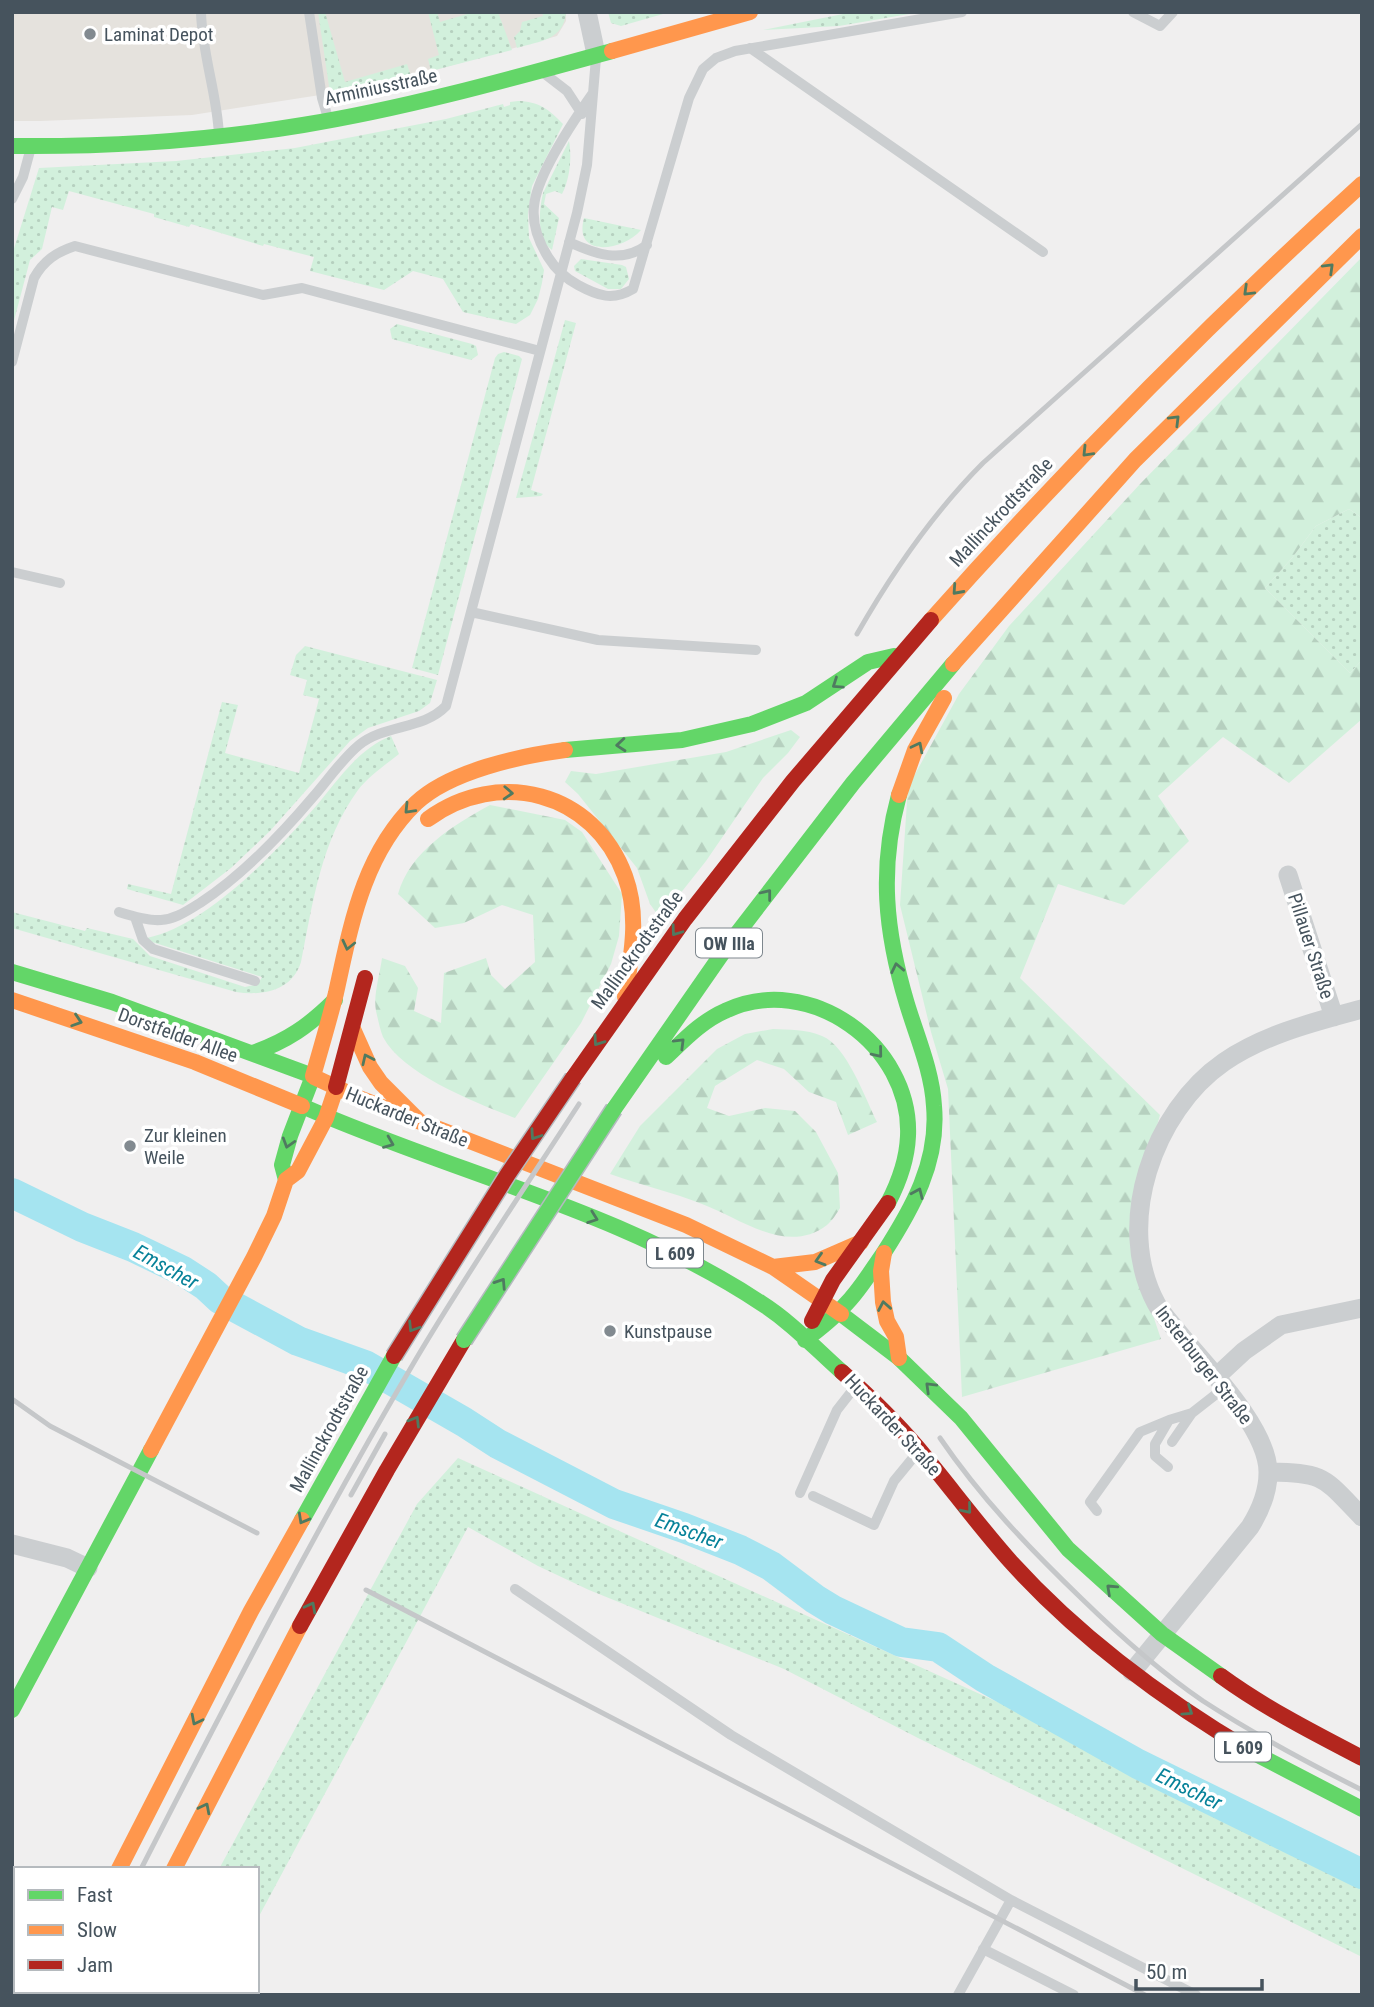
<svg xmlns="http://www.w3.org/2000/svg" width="1374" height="2007" font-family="'Roboto Condensed',sans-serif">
	<defs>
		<pattern id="grass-dots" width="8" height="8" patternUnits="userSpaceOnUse" patternTransform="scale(1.75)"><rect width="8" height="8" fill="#d2f0dc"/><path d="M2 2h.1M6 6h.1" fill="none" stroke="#b6d0bf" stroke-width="1.8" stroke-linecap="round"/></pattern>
		<pattern id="forest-firs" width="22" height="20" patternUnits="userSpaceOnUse" patternTransform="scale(1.75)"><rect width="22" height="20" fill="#d2f0dc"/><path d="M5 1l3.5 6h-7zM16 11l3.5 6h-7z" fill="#b6d0bf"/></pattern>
	</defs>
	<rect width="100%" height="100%" fill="#f0efef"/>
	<!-- commercial -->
	<path fill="#e5e2dd" d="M12,12H566V21L557,36L410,77L333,93L192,115L40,121H12Z"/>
	<!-- grass -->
	<path fill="url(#grass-dots)" d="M318,12H325L345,82L407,64L411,76L330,93Z
		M428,12H437L440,22L474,12H498L512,50L431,71L428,59L439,55Z
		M542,12H566C564,40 540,41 517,48L514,37L520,31L522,22L543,16Z
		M608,12H670L621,26L611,23Z
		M853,12H921L839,26L763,30Z
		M518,101C538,101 550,110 563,124L532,186L528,214L529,238L544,270L542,283L538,299L530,315L516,324L463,312L443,279L413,271L384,290L310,271L314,257L264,244L263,246L191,224L189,227L154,217V214L69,191L63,210L52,207L42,249L30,260L12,328V255L39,168L176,161L295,148L446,119L503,104L504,107L510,105V102Z
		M569,141C572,157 570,179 562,194L555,191L546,194L544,204L559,218L552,250C536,239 539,210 543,193Z
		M584,218L641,230C623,251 573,259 584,218Z
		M581,259L622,265L626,267L629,279L621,289H608L575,271L574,266Z
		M565,320L576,323L531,490L543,494L541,496L516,498Z
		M397,324L472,344L476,346L478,355L471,360L392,339L390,329Z
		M504,352L519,356L522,359L438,675L412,668L495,358L498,354Z
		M1349,509L1362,518V660L1350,673L1265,588L1292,558L1316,526Z
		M305,646L437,680L430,703L419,711L368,728L350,741L270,831L231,868L183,905L127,889L128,884L171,894L222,702L238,705L225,753L299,773L319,699L303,695L307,680L290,675L296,655Z
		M391,736L399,754C385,765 368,777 358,790C321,841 313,902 301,962C292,991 263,996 236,992L12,928V912L85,931L87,928L133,939L150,956L245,987L258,984L262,977L152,942L147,938C207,926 278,850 317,805C339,779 358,749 391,736Z
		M458,1458L1002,1704L1312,1865L1362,1886V1957L918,1738L784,1669L589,1590L538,1566L468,1527L257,1920V1869H219L417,1504Z"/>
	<!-- forest -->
	<path fill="url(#forest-firs)" d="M1362,257V518L1349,509L1316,526L1292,558L1265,588L1350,673L1362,660V719L1289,783L1223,737L1158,796L1189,841L1124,905L1058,884L1020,978L1160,1115L1137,1200L1138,1271L1161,1339L962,1397L948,1089L931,1032L900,905L908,787L959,694L1009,626L1141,483Z
		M791,730L800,737L788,753L763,778L706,861L668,909L657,914L650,904L637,868L578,794L565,782L571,771L596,774L726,752Z
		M490,805L565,820L582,832L622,894L619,936L611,964L581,1023L515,1118C477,1103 403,1075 383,1037C380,1030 378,1019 376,1011C373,995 380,974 382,958L405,966L418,988L414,1011L441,1023L444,973L486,958L491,975L505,989L535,962L533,915L502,905L464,923L435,928L398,894C410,851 454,825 490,805Z
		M773,1029C789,1030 806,1029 822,1036C847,1046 865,1098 877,1122L848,1135L836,1102L809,1092L784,1069L757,1060L715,1086L707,1108L729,1116L765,1108L795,1111L816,1132L838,1173L840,1208C837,1213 832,1221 827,1225C787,1256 740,1218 702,1204C672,1192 641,1185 610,1174L640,1126L717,1049L745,1034Z"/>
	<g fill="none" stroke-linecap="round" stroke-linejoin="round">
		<!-- river -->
		<path stroke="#a5e4f0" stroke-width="30" d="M12,1193L82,1227L133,1247L183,1271L206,1286L220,1299L298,1341L365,1365L464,1422L498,1444L614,1504L684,1528L740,1550L771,1566L815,1599L833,1610L901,1642L938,1647L985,1678L1138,1764L1362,1874"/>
		<!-- lane -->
		<path stroke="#cbced0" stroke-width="10" d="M201,12C202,54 217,93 219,135
			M309,12L322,98L328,118
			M1133,12L1160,26L1173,12
			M750,48L1043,252
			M545,74L567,91L582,114
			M593,93C574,120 537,174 534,206C532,224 538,241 548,257C556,270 565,278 578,285C598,296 613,301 633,289L689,98L703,69L716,58L735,51L962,12
			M12,199L23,177L30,151
			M569,242C595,254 622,264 647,245
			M12,362L34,278C44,260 57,252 75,246L263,295L302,288L540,351
			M12,572L60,583
			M471,612L598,640L756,650
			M119,912C132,916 148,921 161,920C176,919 188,910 200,903C243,875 280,836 313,797C328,780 341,760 359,745C385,724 423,730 446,706L577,213L587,165L596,58
			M135,917L143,940L153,949L255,981
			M1172,1442L1192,1413
			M1168,1467L1155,1456V1444L1169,1420
			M800,1493L837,1410L855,1387
			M813,1496L874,1525L894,1481L917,1453
			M1097,1511L1090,1502L1140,1432L1169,1420L1192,1413L1224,1388
			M515,1589L731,1735L1011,1900
			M983,1949L1074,1995
			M958,1995L1011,1900L1196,1995"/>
		<!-- street -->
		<path stroke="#cbced0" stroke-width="19" d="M587,12L596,54
			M1288,875L1334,1017
			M1216,1377L1244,1351L1281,1325L1362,1308
			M1269,1472C1326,1473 1323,1477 1362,1517
			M12,1544L67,1558L88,1568
			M1132,1672L1250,1527C1260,1511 1268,1492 1268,1473C1269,1429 1205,1365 1178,1332C1171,1323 1161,1313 1156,1303C1114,1224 1153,1111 1224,1062C1265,1034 1314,1022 1362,1009"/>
		<!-- fast -->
		<path stroke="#63d668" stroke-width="16" d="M12,146C110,147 206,141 303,125C407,108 510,79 612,51
			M565,750L682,740L752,724L806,703L868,662L894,656
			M12,972L112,1002L313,1076L290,1136L282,1165L286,1180
			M252,1053C286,1042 310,1025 335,1000
			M666,1057C684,1040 702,1021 725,1011C809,971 912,1045 908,1136C907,1160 899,1182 888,1203
			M302,1106C454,1173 622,1211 761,1303C791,1322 816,1349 842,1372
			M614,1109L726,948L853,783L953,664
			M841,1314L899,1358L961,1418L1068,1549L1162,1634L1221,1676
			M805,1340C819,1329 833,1319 845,1305C860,1290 871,1271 883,1254C912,1209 939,1162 934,1106C932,1071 917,1037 907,1004C885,931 879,868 899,795
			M302,1520L394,1356
			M12,1710L151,1450
			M1252,1752L1362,1809
			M54,1995L56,1991
			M111,1995L113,1991"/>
		<!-- slow -->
		<path stroke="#ff974d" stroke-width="16" d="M612,51L750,12
			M931,620C1067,467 1210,322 1362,184
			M953,664L1135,460L1362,236
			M899,795L915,750L944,698
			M428,819C498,768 594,791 625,876C640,917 631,956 625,997
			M12,1000L195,1062L302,1106
			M353,1029L370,1067L381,1083L419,1121
			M313,1076C321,1048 329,1021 336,993C351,925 363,854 416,803C450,771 520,756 565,750
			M314,1077L359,1098L686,1225L773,1267L841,1314
			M884,1253L881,1271L883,1302L887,1321L896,1337L899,1358
			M773,1267L815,1262L861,1242
			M151,1450L254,1257L274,1216L286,1180L298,1171L326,1118L334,1094
			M119,1869L251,1611L302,1520
			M174,1869L300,1626"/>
		<!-- jam -->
		<path stroke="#b3261e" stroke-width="16" d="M573,1078L685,919L793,781L931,620
			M336,1087L365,978
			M812,1321L833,1280L888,1203
			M842,1372C869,1396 894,1420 917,1447C949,1485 978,1525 1011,1562C1080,1638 1164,1700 1252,1752
			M300,1626L387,1470L464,1340
			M1221,1676C1265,1708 1314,1733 1362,1758"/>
		<!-- rail -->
		<path stroke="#c5c7c9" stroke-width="5" d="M857,634C893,571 932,514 983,463L1362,124
			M12,1399L50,1426L257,1533
			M940,1438C981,1498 1029,1548 1081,1598C1119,1635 1159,1671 1203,1701C1254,1734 1308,1763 1362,1790
			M351,1495L385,1434
			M366,1590L1145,1995
			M141,1869C229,1697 318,1525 416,1359C467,1273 524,1189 579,1104
			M77,1995L79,1991"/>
		<!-- fast-bridge casing -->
		<g stroke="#b4babf" stroke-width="19" stroke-linecap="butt">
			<path id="fast-bridge" d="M464,1340L614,1109"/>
		</g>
		<!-- jam-bridge casing -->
		<g stroke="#b4babf" stroke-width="19" stroke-linecap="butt">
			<path id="jam-bridge" d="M394,1356L508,1174L573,1078"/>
		</g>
		<!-- fast-bridge -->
		<use href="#fast-bridge" stroke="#63d668" stroke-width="16"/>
		<!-- jam-bridge -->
		<use href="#jam-bridge" stroke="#b3261e" stroke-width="16"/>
	</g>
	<!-- one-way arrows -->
	<defs><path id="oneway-chevron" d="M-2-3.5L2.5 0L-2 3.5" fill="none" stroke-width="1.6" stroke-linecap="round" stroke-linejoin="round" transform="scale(1.75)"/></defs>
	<g stroke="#4f7a60">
		<use href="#oneway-chevron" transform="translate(1329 268) rotate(-44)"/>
		<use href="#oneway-chevron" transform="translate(1248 291) rotate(136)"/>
		<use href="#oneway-chevron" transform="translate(1175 420) rotate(-45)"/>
		<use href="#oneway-chevron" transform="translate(1087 452) rotate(134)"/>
		<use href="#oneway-chevron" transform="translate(957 590) rotate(132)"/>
		<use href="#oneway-chevron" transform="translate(837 684) rotate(146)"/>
		<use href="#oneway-chevron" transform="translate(621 745) rotate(175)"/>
		<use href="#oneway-chevron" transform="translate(918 747) rotate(-63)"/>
		<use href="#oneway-chevron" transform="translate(508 793) rotate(3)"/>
		<use href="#oneway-chevron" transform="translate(409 809) rotate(134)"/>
		<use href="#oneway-chevron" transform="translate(767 894) rotate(-52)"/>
		<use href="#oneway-chevron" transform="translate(676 931) rotate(126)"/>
		<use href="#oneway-chevron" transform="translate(348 945) rotate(103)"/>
		<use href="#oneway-chevron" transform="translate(897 968) rotate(-102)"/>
		<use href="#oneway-chevron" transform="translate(77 1021) rotate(18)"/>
		<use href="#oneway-chevron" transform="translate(598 1041) rotate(125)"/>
		<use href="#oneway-chevron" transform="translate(680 1043) rotate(-45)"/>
		<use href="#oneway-chevron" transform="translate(878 1053) rotate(51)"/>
		<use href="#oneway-chevron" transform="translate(367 1059) rotate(-115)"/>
		<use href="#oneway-chevron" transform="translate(535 1135) rotate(124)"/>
		<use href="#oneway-chevron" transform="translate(288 1143) rotate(107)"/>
		<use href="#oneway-chevron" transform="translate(389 1143) rotate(22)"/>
		<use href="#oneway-chevron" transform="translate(918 1193) rotate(-66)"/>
		<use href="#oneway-chevron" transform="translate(593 1218) rotate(20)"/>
		<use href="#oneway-chevron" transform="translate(820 1260) rotate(163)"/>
		<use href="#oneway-chevron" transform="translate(501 1283) rotate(-57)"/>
		<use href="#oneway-chevron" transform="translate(884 1306) rotate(-100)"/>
		<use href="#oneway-chevron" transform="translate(413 1327) rotate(122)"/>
		<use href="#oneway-chevron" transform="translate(930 1387) rotate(-136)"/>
		<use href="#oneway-chevron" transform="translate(415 1421) rotate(-59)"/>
		<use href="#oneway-chevron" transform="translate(967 1509) rotate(51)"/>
		<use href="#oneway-chevron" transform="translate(303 1519) rotate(119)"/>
		<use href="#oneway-chevron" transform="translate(1111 1589) rotate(-137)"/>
		<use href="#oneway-chevron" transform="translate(311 1607) rotate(-62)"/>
		<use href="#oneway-chevron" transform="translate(1188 1711) rotate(34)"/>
		<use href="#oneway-chevron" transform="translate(196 1720) rotate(117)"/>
		<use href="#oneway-chevron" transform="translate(205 1808) rotate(-63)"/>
	</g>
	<!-- markers -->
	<g fill="#828a90" stroke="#fff" stroke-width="2.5">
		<circle cx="90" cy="34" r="7"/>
		<circle cx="130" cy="1146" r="7"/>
		<circle cx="610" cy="1331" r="7"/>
	</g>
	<g text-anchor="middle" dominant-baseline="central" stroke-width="7" stroke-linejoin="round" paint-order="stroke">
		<!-- shield labels -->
		<g fill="#fff" stroke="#7e878e" stroke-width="2">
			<rect x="696" y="928.5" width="66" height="29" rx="5"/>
			<rect x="647" y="1238.5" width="56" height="29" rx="5"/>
			<rect x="1215" y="1732.5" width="56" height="29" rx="5"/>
		</g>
		<g font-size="18" font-weight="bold" fill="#46535d">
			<text x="729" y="943">OW IIIa</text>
			<text x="675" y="1253">L 609</text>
			<text x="1243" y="1747">L 609</text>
		</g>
		<!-- poi labels -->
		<g font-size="19" fill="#46535d" stroke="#fff" text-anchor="start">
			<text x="104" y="34">Laminat Depot</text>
			<text x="144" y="1135">Zur kleinen<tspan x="144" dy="22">Weile</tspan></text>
			<text x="624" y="1331">Kunstpause</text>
		</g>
		<!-- street labels -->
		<g font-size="19" fill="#46535d" stroke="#fff">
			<text transform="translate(381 87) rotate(-12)">Arminiusstraße</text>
			<text transform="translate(1001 512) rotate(-47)">Mallinckrodtstraße</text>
			<text transform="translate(1311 946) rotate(72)">Pillauer Straße</text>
			<text transform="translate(637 950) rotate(-54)">Mallinckrodtstraße</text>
			<text transform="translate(178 1035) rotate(20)">Dorstfelder Allee</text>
			<text transform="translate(407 1117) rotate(22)">Huckarder Straße</text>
			<text transform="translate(1204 1365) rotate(52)">Insterburger Straße</text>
			<text transform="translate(893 1425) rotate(47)">Huckarder Straße</text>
			<text transform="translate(329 1429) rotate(-61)">Mallinckrodtstraße</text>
		</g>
		<!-- water labels -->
		<g font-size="21" font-style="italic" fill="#078299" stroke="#fff">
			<text transform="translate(166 1267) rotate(29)">Emscher</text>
			<text transform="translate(689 1531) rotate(20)">Emscher</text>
			<text transform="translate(1189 1789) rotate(26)">Emscher</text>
		</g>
	</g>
	<!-- border -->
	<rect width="1374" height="2007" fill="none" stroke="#46535d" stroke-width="28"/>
	<!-- legend -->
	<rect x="14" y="1867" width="245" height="126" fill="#ffffff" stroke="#b5babe" stroke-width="2"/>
	<rect x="28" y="1890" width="35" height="10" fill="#63d668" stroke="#b5babe" stroke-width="2"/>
	<text x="77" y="1902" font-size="21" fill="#46535d">Fast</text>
	<rect x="28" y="1925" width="35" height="10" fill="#ff974d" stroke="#b5babe" stroke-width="2"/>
	<text x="77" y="1937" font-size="21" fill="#46535d">Slow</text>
	<rect x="28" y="1960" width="35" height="10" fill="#b3261e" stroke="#b5babe" stroke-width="2"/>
	<text x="77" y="1972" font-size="21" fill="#46535d">Jam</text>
	<!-- scale -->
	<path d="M1136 1979v10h126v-10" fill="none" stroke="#46535d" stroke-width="3.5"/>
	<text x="1146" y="1979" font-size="21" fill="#46535d" stroke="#ffffff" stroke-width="5" paint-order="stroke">50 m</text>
</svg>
